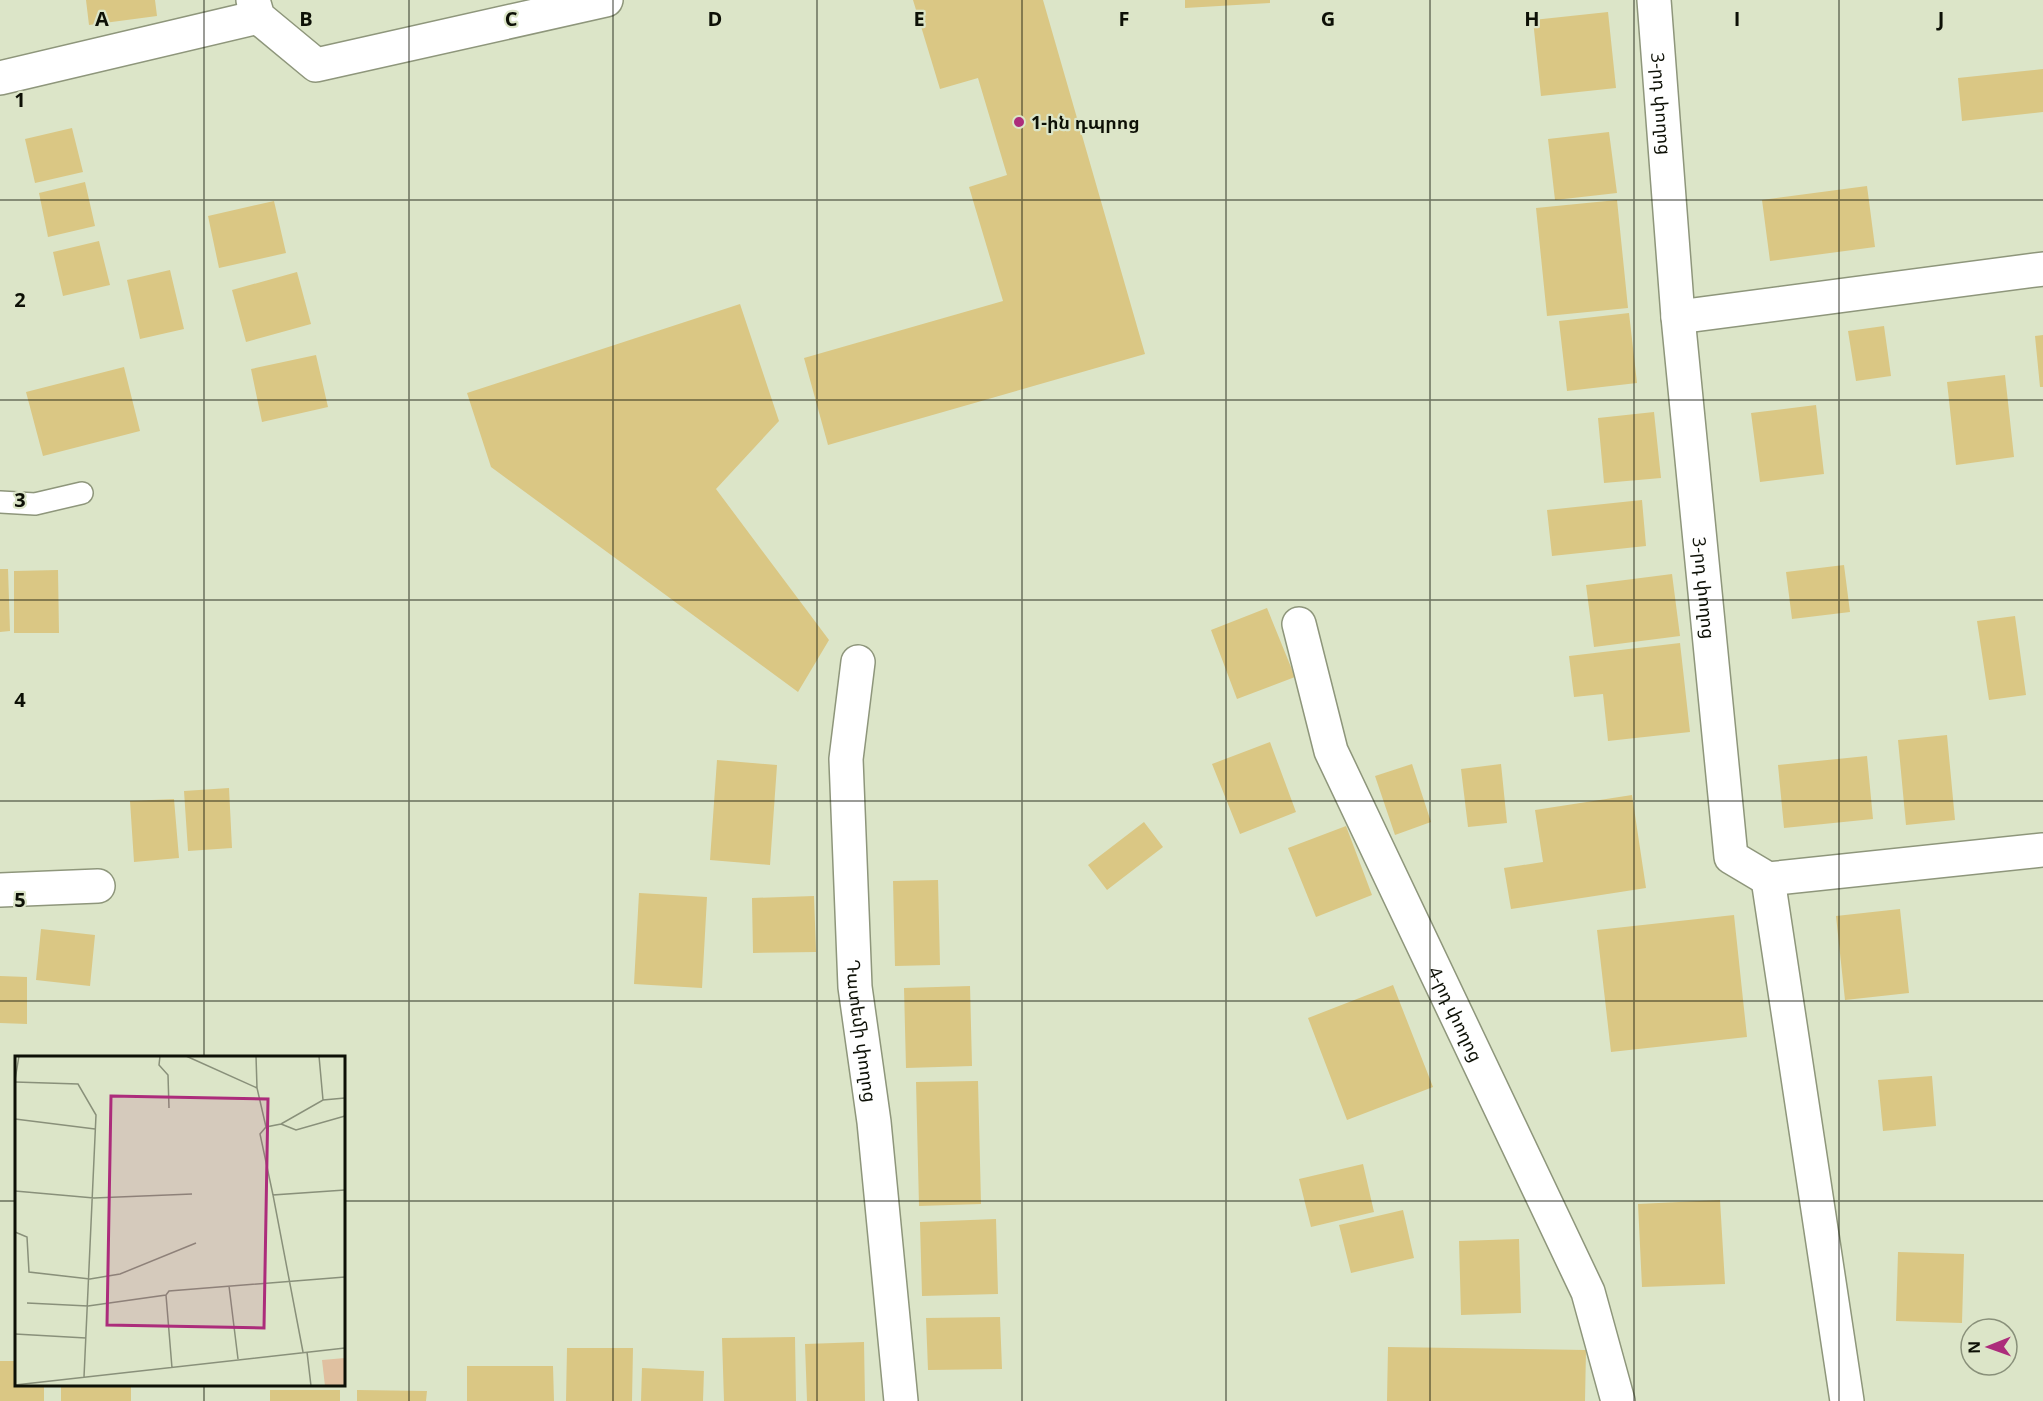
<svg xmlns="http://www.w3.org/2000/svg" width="2043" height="1401" font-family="'Open Sans','Noto Sans Armenian',sans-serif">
	<rect width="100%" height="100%" fill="#dce5c8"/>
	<!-- building -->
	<path fill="#dac784" d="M86,0H155L157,16L89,25Z
		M913,0H1043L1145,354L828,445L804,358L1003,301L969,187L1007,175L978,78L940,89Z
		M1185,0H1270V3L1185,8Z
		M1608,12L1616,88L1541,96L1533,20Z
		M2043,69V112L1962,121L1958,78Z
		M72,128L83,172L35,183L25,139Z
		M1609,132L1617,193L1555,200L1548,139Z
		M85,182L95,226L48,237L39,193Z
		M1867,186L1875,247L1770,261L1762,200Z
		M1617,200L1628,308L1547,316L1536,208Z
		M274,201L286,253L219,268L208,216Z
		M99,241L110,285L63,296L53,252Z
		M170,270L184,329L140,339L127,280Z
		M297,272L311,324L246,342L232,290Z
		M740,304L779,421L716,489L829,640L798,692L491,467L467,393Z
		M1629,313L1637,383L1567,391L1559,321Z
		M1884,326L1891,376L1856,381L1848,331Z
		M2043,335V387H2040L2035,336Z
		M316,355L328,407L262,422L251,369Z
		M124,367L140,431L43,456L26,392Z
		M2005,375L2014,457L1956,465L1947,382Z
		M1816,405L1824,474L1760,482L1751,413Z
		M1654,412L1661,478L1604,483L1598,418Z
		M1642,500L1646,546L1552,556L1547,510Z
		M1844,565L1850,612L1792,619L1786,572Z
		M0,569H8L10,631L0,632Z
		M58,570L59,633H14V571Z
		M1672,574L1680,636L1594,647L1586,585Z
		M1267,608L1295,677L1237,699L1211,630Z
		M2015,616L2026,695L1989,700L1977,621Z
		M1680,643L1690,732L1608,741L1603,694L1574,697L1569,656Z
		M1947,735L1955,820L1906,825L1898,740Z
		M1270,742L1296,812L1240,834L1212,764Z
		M1867,756L1873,819L1784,828L1778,765Z
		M717,760L777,765L770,865L710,860Z
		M1412,764L1431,822L1395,835L1375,776Z
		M1501,764L1507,823L1468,827L1461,769Z
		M229,788L232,848L188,851L184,791Z
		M1632,795L1646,888L1511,909L1504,868L1543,862L1535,810Z
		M174,799L179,858L134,862L130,801Z
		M1144,822L1163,847L1107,890L1088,865Z
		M1346,826L1372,895L1316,917L1288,848Z
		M938,880L940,965L895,966L893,881Z
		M639,893L707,897L702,988L634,984Z
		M814,896L816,952L753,953L752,898Z
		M1900,909L1909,993L1845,1000L1836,916Z
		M1734,915L1747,1037L1611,1052L1597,930Z
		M41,929L95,935L90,986L36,980Z
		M0,976L27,977V1024L0,1023Z
		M1393,985L1433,1087L1347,1120L1308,1018Z
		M970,986L972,1066L906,1068L904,988Z
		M1932,1076L1936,1126L1883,1131L1878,1080Z
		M978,1081L981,1204L919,1206L916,1082Z
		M1363,1164L1374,1212L1311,1227L1299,1179Z
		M1720,1200L1725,1284L1642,1287L1638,1204Z
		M1403,1210L1414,1258L1351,1273L1339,1225Z
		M996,1219L998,1294L922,1296L920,1222Z
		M1519,1239L1521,1313L1461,1315L1459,1241Z
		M1898,1252L1964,1254L1962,1323L1896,1321Z
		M1000,1317L1002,1369L928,1370L926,1318Z
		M795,1337L796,1401H724L722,1338Z
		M864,1342L865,1401H807L805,1344Z
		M1388,1347L1586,1350L1585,1401H1387Z
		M567,1348H633L632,1401H566Z
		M0,1361H16V1384H44V1401H0Z
		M467,1366H553L554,1401H467Z
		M642,1368L704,1371L703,1401H641Z
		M61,1384H131V1401H61Z
		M270,1390H340V1401H270Z
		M357,1390L427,1391L426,1401H357Z"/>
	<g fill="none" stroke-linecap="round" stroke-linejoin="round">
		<!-- lane casing -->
		<g stroke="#8e967b" stroke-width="24">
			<path id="lane" d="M0,502L35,504L82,493"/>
		</g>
		<!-- street casing -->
		<g stroke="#8e967b" stroke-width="36">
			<g id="street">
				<path d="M253,0L258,17L316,65L606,0"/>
				<path id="s1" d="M1654,0L1678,317L1731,857L1768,879L2043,850"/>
				<path d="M0,78L258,17"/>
				<path d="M1678,317L2043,269"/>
				<path id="s2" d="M1299,624L1331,751L1588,1292L1618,1401"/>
				<path id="s3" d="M858,662L846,759L855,987L874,1122L901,1401"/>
				<path d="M1768,879L1847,1401"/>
				<path d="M0,890L98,886"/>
			</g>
		</g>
		<!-- lane -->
		<use href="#lane" stroke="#fff" stroke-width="21"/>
		<!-- street -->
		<use href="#street" stroke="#fff" stroke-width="33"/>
	</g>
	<!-- grid -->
	<path fill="none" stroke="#0d1006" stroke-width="1.5" stroke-opacity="0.55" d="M204,0V1058M409,0V1401M613,0V1401M817,0V1401M1022,0V1401M1226,0V1401M1430,0V1401M1634,0V1401M1839,0V1401M0,200H2043M0,400H2043M0,600H2043M0,801H2043M0,1001H2043M0,1201H16M344,1201H2043M204,1384V1401"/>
	<!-- markers -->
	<circle fill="#ac2c7b" stroke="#dce5c8" stroke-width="2" cx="1019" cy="122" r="6"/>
	<g text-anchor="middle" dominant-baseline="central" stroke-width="4.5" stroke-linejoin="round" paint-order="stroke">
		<!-- street labels -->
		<g font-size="18" fill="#0d1006" stroke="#dce5c8">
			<text stroke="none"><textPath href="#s1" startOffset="104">3-րդ փողոց</textPath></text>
			<text stroke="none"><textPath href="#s1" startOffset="590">3-րդ փողոց</textPath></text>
			<text stroke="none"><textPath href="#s2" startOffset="422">4-րդ փողոց</textPath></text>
			<text stroke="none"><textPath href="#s3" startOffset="370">Դատեմի փողոց</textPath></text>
		</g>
		<!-- poi labels -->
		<g font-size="18" font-weight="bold" fill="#0d1006" stroke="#dce5c8" text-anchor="start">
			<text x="1031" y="122">1-ին դպրոց</text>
		</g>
	</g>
	<!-- overview -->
	<g transform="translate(15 1056)">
		<rect width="330" height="330" fill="#dce5c8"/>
		<path d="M330,302V330H310L307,304Z" fill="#e0c0a0"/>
		<path fill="none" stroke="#89907a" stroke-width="1.5" d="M145,0L144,9L153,19L154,52M171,0L242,32M241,0L242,32L251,71M304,0L308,44M0,24L4,0M0,26L63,28L81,59L69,321M0,63L80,73M266,68L281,74L330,60M0,135L79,142L177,138M258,139L245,78L251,71L266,68L308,44L330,42M0,176L12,181L14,216L75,223L105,218L181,187M214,230L223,303M151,239L157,312M12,247L73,250L151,239L154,235L330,221M0,278L71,282M288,296L258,139L330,134M292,296L296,330M0,329L330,292"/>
		<path fill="#ac2c7b" fill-opacity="0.15" stroke="#ac2c7b" stroke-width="3" d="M96,40L253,43L249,272L92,269Z"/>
		<rect width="330" height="330" fill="none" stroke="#0d1006" stroke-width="3"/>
	</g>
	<g font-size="20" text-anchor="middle" font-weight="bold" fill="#0d1006" stroke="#dce5c8" stroke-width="4.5" stroke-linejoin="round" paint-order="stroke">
		<text x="102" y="26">A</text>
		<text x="306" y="26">B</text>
		<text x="511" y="26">C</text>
		<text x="715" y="26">D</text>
		<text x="919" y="26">E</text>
		<text x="1124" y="26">F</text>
		<text x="1328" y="26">G</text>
		<text x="1532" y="26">H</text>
		<text x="1737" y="26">I</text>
		<text x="1941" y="26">J</text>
		<text x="20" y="107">1</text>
		<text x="20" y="307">2</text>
		<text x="20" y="507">3</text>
		<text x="20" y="707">4</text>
		<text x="20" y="907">5</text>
	</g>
	<!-- north arrow -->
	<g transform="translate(1989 1347) rotate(269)"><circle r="28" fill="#dce5c8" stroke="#89907a" stroke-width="1.5"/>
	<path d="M0-4.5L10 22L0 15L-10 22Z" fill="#ac2c7b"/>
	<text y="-9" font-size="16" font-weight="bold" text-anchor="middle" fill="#0d1006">N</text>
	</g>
</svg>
